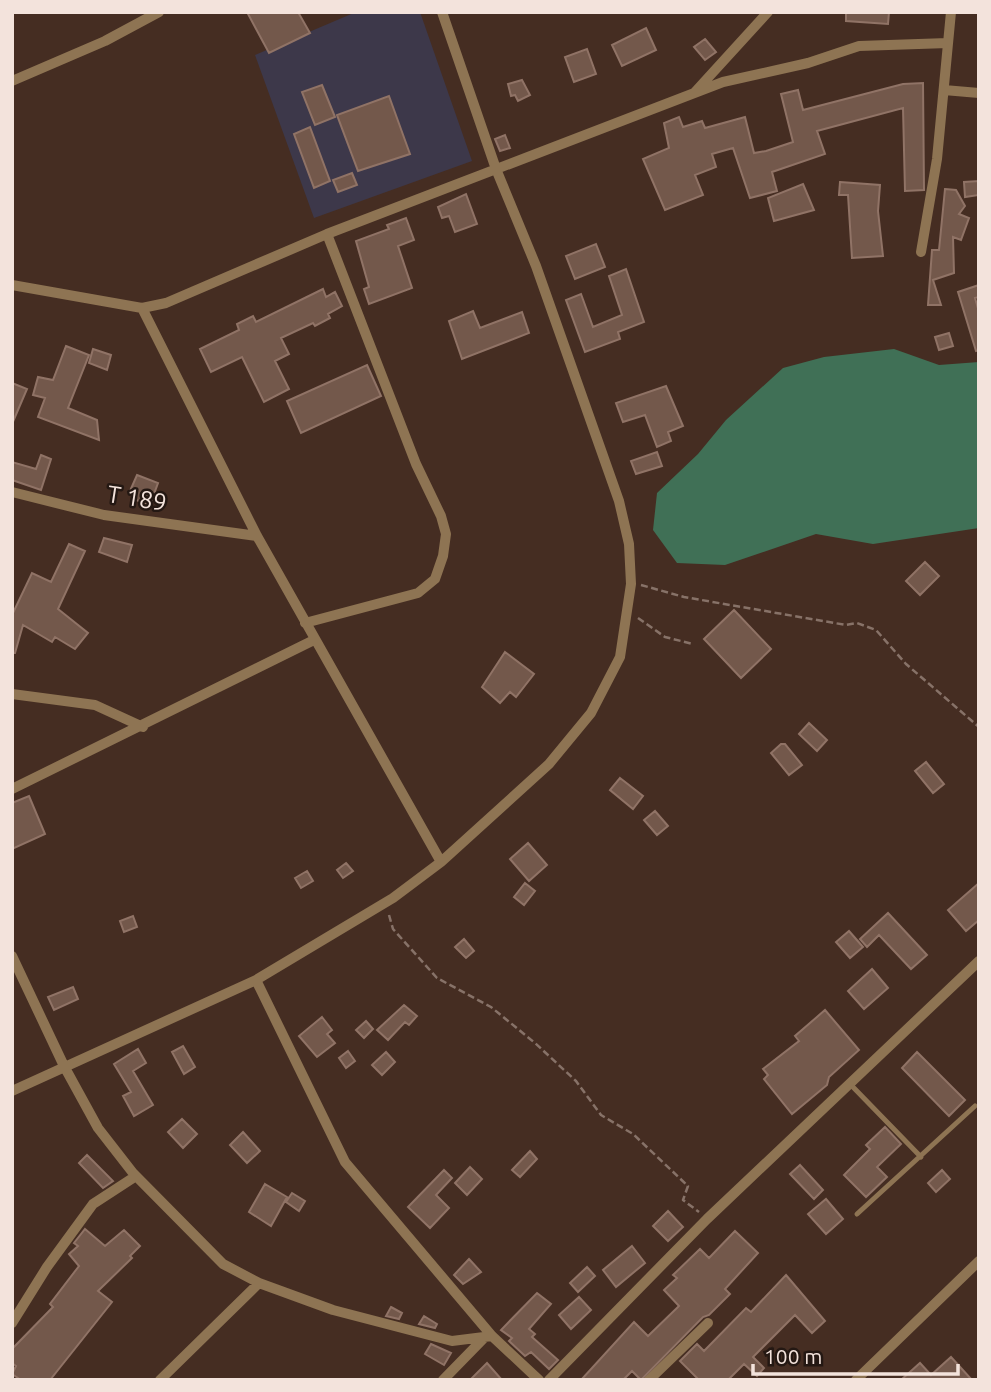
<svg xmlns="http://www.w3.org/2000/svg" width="991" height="1392" font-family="Ubuntu,sans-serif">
	<rect width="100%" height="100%" fill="#452d22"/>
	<!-- education -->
	<path fill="#3d384a" d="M356,12H420L472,161L314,218L255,55Z"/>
	<!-- forest -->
	<path fill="#407056" d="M894,349L939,365L979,362V528L873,544L816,534L725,565L677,563L653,530L657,493L698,454L726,420L783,368L824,357Z"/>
	<!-- building -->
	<path fill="#73584b" stroke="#907366" stroke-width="2" d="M247,12H298L310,33L269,53Z
		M846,12H889L888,24L846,21Z
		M646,28L656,50L622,66L612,45Z
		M705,39L716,52L705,60L694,47Z
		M587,49L596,74L574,82L565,57Z
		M522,80L530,95L518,101L515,95L511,96L508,84Z
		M923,83L924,190L905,191L903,108L817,131L825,154L772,172L777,191L750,198L733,148L712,154L716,167L695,175L703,195L665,210L643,159L669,148L664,123L679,117L683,127L702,121L705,128L745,117L754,153L766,151L793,142L781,94L798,90L803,110L903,84Z
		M322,85L335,117L315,125L302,92Z
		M389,96L410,154L358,171L337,115Z
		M310,127L330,181L314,188L294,134Z
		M505,135L510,148L500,151L495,139Z
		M352,173L357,185L338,192L333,180Z
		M979,181V195L965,197L964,182Z
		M840,182L880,185L878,211L883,256L852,258L848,195H839Z
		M803,184L814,210L774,221L768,198Z
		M945,189L956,190L965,206L959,214L969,218L961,240L953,237L954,273L933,280L941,305H928L932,250H939Z
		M466,194L477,224L455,232L449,216L442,218L438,207Z
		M406,218L414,240L398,246L412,288L369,304L364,289L369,287L356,241L389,229L387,225Z
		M596,244L605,267L575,279L566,256Z
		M626,269L644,322L618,332L620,339L585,352L566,300L581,294L593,327L622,315L609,276Z
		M979,285V297L975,298L979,312V350L976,351L958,292Z
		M323,289L326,297L335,292L342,306L328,314L330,318L315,326L313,323L281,338L289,354L275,361L289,389L264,402L242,357L211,372L200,349L239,330L237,324L253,316L256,322Z
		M473,311L480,328L522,312L529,333L462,359L449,321Z
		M949,333L953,346L939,350L935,337Z
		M66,346L89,355L68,408L97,420L99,440L38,417L45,398L33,395L38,377L53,380Z
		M93,349L111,355L107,370L89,363Z
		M367,365L381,396L301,433L287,401Z
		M12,383L27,389L12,424Z
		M666,386L683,426L668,432L671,441L657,447L645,415L623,422L616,403Z
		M657,452L662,466L636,474L631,461Z
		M41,455L51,459L41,490L12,480V462L36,469Z
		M137,475L158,483L150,505L136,500V495L130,491Z
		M104,538L132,545L127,562L99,552Z
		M69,544L85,551L58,609L88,633L75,649L55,637L52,642L23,625L15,653H12V615L32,573L51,582Z
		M925,562L939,576L920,595L906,581Z
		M734,610L771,649L741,678L704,639Z
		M505,652L534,674L516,697L510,692L500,703L482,687Z
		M809,723L827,740L817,751L799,734Z
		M781,744H785L802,765L789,775L771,753Z
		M926,762L944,784L933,793L915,771Z
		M620,778L643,796L633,809L610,790Z
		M29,796L45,834L12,849V803Z
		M655,811L668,826L657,835L644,820Z
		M528,843L547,865L529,881L510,859Z
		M346,863L353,871L343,878L337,870Z
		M307,871L313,881L301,888L295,878Z
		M525,883L535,891L524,905L514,897Z
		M979,883V920L966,931L948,910Z
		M888,913L927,955L911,969L879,935L867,947L860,939Z
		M133,916L137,927L124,932L120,921Z
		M849,931L863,947L850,958L836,942Z
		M464,939L474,951L466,958L455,947Z
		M872,969L888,988L864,1009L848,991Z
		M73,987L78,999L54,1010L48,997Z
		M404,1005L417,1016L409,1025L405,1022L388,1040L377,1030Z
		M825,1010L859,1050L829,1077L827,1085L792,1114L764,1079L768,1075L763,1069L799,1041L795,1036Z
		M322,1017L332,1030L327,1034L335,1043L317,1057L299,1036Z
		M366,1021L373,1029L364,1038L356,1030Z
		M183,1046L195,1067L184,1074L172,1052Z
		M138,1049L146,1063L133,1071L153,1105L134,1116L123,1096L131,1092L114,1064Z
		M348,1051L355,1061L346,1068L339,1058Z
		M386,1052L395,1062L382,1075L372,1065Z
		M917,1052L965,1100L949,1116L902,1068Z
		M182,1119L197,1134L183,1148L168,1132Z
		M885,1127L901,1144L877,1167L887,1177L866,1197L844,1175L870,1149L866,1145Z
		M243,1132L260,1151L247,1163L230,1145Z
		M530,1151L537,1159L520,1177L512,1170Z
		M87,1155L113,1181L103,1188L79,1163Z
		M800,1165L823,1190L814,1199L790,1174Z
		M470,1167L482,1179L467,1195L455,1183Z
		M444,1170L452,1178L436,1195L449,1208L430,1228L408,1207Z
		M942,1170L950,1179L936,1192L928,1183Z
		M265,1184L287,1197L271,1226L249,1212Z
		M292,1193L305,1201L299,1211L286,1202Z
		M826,1199L843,1219L826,1234L808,1214Z
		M668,1211L683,1227L668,1241L653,1226Z
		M85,1229L105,1246L124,1230L140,1246L130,1256L132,1258L98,1291L112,1302L50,1380H21L12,1374L16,1366L12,1363V1349L53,1307L50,1304L79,1266L69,1254L78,1246L74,1243Z
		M735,1231L758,1253L725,1289L730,1294L709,1315L703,1317L641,1380L632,1371L623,1380H581L634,1322L648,1336L679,1306L664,1290L677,1278L673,1275L700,1249L709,1258Z
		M632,1246L645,1263L616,1287L603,1270Z
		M469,1259L481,1272L463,1284L454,1275Z
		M587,1267L595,1276L578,1292L570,1283Z
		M786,1275L825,1321L812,1333L795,1315L753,1357L764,1368L757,1376L744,1364L728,1380H699L680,1361L697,1344L704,1351L746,1308L751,1312Z
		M537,1293L551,1304L529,1329L535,1334L532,1337L558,1360L549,1369L531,1352L525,1356L509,1341L512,1338L501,1330Z
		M579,1297L591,1310L571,1329L559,1315Z
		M391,1307L402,1313L399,1319L386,1316Z
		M424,1316L437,1324L435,1328L419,1324Z
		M431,1344L451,1353L444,1365L425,1354Z
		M951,1357L972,1380H901L920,1363L931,1375Z
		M487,1363L502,1380H470Z"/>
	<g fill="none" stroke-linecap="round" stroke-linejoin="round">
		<!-- path -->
		<path stroke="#877268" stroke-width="2.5" stroke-dasharray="7 3.5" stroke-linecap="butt" d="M641,585L684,597L846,625L857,623L876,630L906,664L979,727
			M638,618L665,637L693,644
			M389,915L393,929L437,978L491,1007L535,1043L576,1081L601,1115L633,1134L688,1186L683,1200L699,1212"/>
		<!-- service -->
		<path stroke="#8e7453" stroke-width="5" d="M851,1085L921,1157
			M857,1214L975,1106"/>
		<!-- minor -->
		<path stroke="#8e7453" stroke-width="10" d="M12,81L105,41L159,12
			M944,90L979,93
			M695,92L768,12
			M921,252L937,159L951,12
			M12,285L142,308L166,303L327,234L723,82L808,63L859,46L948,43
			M12,492L104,515L257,536
			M305,623L418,593L435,579L443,556L446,534L441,516L416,464L327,234
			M12,694L95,705L143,727
			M12,789L314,640
			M441,862L549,764L591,713L620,657L631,584L629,544L619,501L536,266L496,169L442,12
			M12,956L64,1066L98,1128L133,1173L223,1264L259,1283L333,1310L452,1341L492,1336
			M256,980L345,1162L492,1336L539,1380
			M12,1091L256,980L393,898L441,862L257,536L142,308
			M12,1323L47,1267L93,1204L136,1176
			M160,1380L259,1283
			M443,1380L483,1339
			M549,1380L707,1219L979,961
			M649,1380L708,1323
			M856,1380L979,1261"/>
	</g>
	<g text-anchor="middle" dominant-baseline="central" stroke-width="5" stroke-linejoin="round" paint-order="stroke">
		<!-- street labels -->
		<g font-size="24" fill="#f3e3dc" stroke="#241813">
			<text transform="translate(137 498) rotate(9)">T 189</text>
		</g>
	</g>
	<!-- border -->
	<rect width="991" height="1392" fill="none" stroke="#f3e3dc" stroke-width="28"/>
	<!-- scale -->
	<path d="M753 1364v10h205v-10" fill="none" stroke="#f3e3dc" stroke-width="3.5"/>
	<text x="764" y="1364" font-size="21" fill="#f3e3dc" stroke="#241813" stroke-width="5" paint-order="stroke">100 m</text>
</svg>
